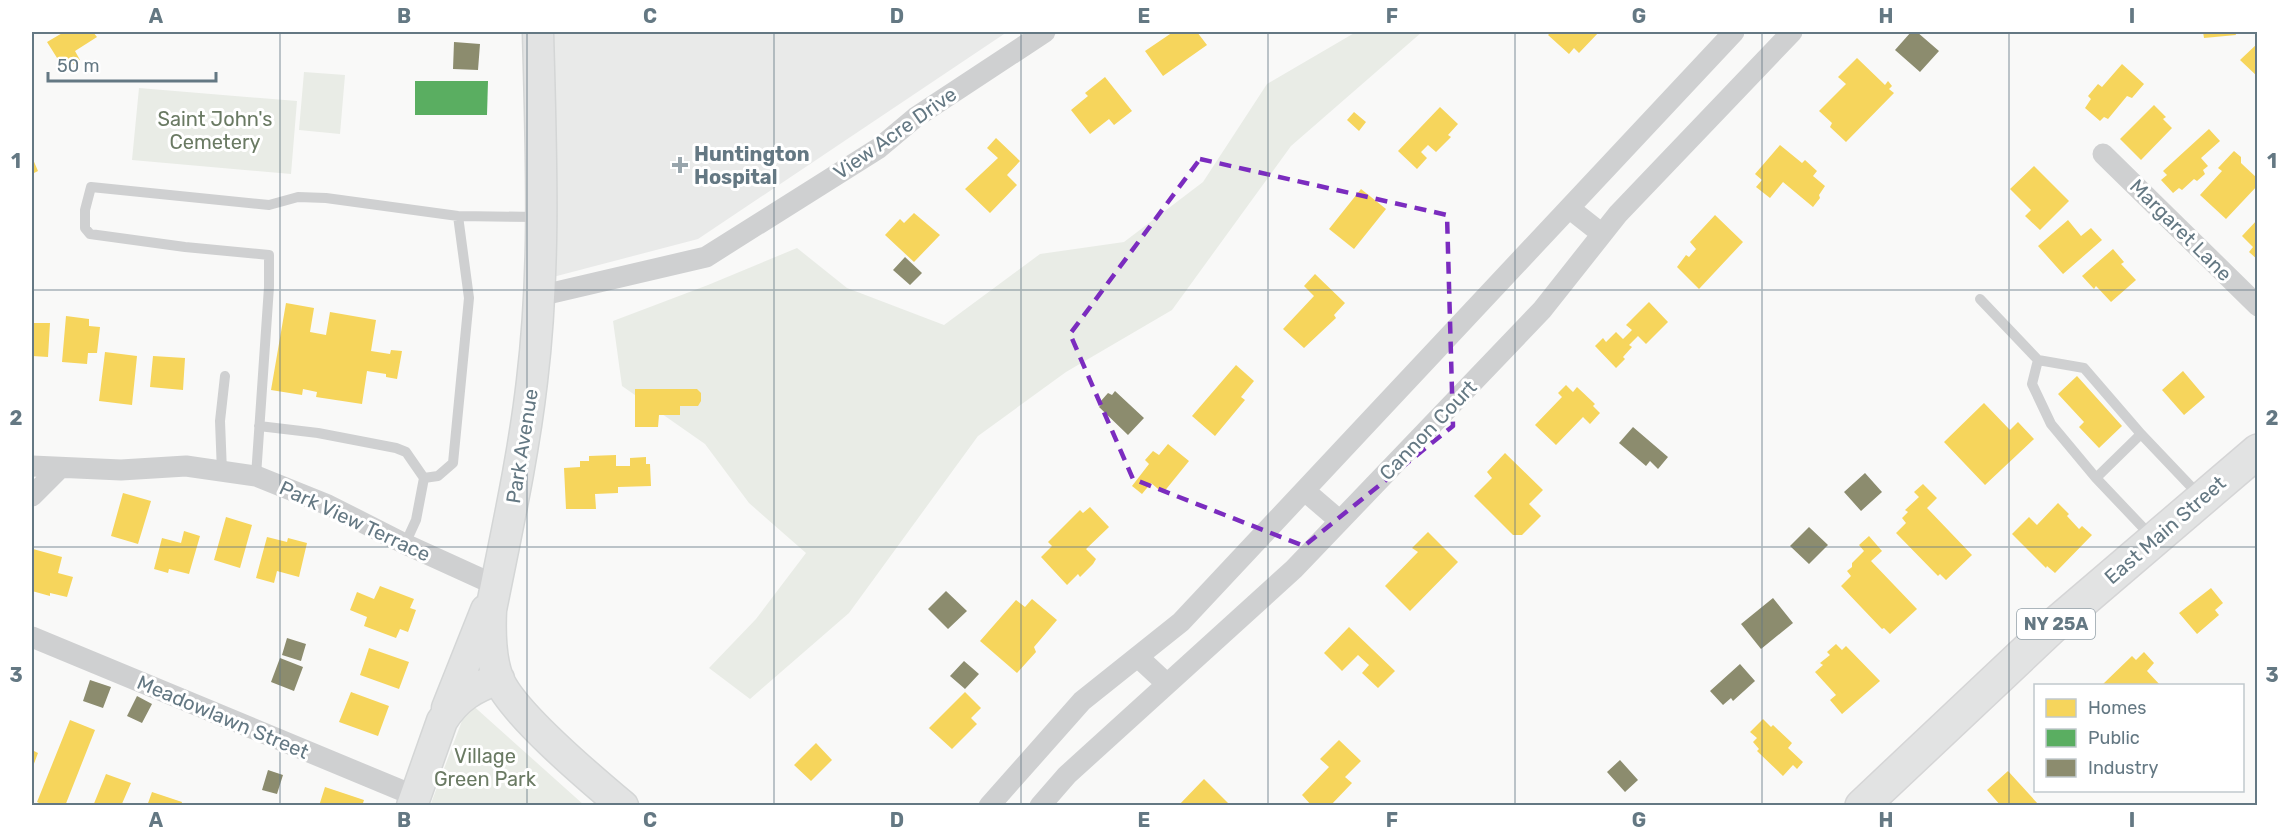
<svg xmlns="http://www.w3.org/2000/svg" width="2289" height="837" font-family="Rubik,sans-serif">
	<rect width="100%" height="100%" fill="#f9f9f8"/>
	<!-- built -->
	<path fill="#e9eae9" d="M549,32H1007L698,239L553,277Z"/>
	<!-- green -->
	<path fill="#e9ece6" d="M1356,32H1422L1291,146L1172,310L1066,372L978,436L849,613L750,699L709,668L756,619L806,553L749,503L705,444L622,386L613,321L708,285L797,248L847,288L944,325L1040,254L1124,242L1203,182L1267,84Z
		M304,72L345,75L340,134L299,130Z
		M139,88L297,101L291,174L132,160Z
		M469,702L584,805L430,806Z"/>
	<!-- homes -->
	<path fill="#f6d55c" d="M64,32H93L97,37L75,51L80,60L64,69L47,42Z
		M1173,32H1197L1207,45L1163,76L1145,51Z
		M1551,32H1599L1579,53L1574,48L1569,54L1548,35Z
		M2203,32H2235L2236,35L2204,38Z
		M2258,43V77L2240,60Z
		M1857,58L1885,85L1888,81L1892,86L1889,89L1894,93L1846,142L1830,127L1832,123L1819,111L1846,84L1838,77Z
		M2122,64L2144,84L2132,98L2127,96L2108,119L2104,117L2100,121L2085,108L2091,99L2088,96L2098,84L2102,87Z
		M1105,77L1132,111L1114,125L1109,119L1090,134L1071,110L1088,96L1085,93Z
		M2154,105L2166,117L2163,119L2172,128L2141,160L2120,139Z
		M1440,107L1458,124L1448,135L1451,137L1436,152L1428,145L1421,152L1427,158L1417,169L1398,151Z
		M1354,112L1366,122L1359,131L1347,120Z
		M2209,129L2220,141L2201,158L2208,166L2203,170L2205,174L2197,181L2194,179L2182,190L2179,188L2173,193L2161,180L2167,175L2163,171Z
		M996,138L1020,161L1007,175L1017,185L990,213L965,189L998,158L987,148Z
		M1780,145L1802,163L1805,160L1817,171L1813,176L1825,186L1819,195L1820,198L1813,207L1783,182L1770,198L1756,187L1762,180L1755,174Z
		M2234,151L2241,157V163L2258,179V185L2226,219L2200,195L2222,171L2218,168Z
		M32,157L38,171L32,174Z
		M2034,166L2069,201L2040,230L2025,216L2031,210L2010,189Z
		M1361,189L1386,209L1354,249L1329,229Z
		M914,213L940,235L914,262L885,235L900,219L904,223Z
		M1715,215L1743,242L1699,289L1677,267L1686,255L1689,257L1696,249L1690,242Z
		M2258,219V260L2249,252L2253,247L2242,236Z
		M2068,220L2081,236L2091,228L2102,240L2063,274L2038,246Z
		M2113,249L2124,262L2121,264L2136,280L2111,302L2096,286L2094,289L2082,276Z
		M1315,274L1345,303L1334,315L1336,318L1304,348L1283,329L1314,296L1304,286Z
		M1649,302L1668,322L1646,344L1638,336L1629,345L1632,347L1623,357L1625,359L1616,368L1595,346L1603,338L1606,342L1616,332L1623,339L1632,330L1626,325Z
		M286,303L314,308L310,332L326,335L330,312L376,320L371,351L390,354L391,350L402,351L397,379L386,377V374L367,371L362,404L316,397L317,392L303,389L302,395L271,390Z
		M66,316L89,319V326L100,327L97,353H88L87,364L62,362Z
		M32,323H50L48,357L32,356Z
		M105,352L137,356L132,405L99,401Z
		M153,356L185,358L183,390L150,387Z
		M1236,365L1254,381L1241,397L1245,400L1215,436L1192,416Z
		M2183,371L2205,397L2184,415L2162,390Z
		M2077,376L2122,426L2099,448L2079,427L2084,422L2058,394Z
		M1566,385L1573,392L1577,387L1595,404L1593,406L1600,413L1590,424L1583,417L1556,445L1535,425L1562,397L1558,393Z
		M635,389H697L701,393V401L698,406H680V415H659L658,427H635Z
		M1984,403L2010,430L2018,422L2034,439L1985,485L1944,442Z
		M1168,444L1189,461L1163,493L1151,483L1142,494L1132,486L1149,464L1145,460L1153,451L1159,455Z
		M1505,453L1543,490L1529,504L1541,516L1522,535H1513L1474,496L1492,478L1487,472Z
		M616,455V466H630V458L646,457V464H650L651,486L618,487V493L595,494L596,509H566L564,468L580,467V461H589V456Z
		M1923,484L1937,498L1927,508L1972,555L1946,580L1940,574L1938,576L1896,533L1906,523L1902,518L1908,512L1905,510L1919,497L1914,492Z
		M123,493L151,501L138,544L111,536Z
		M2058,503L2069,514L2067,516L2079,529L2082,526L2092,535L2055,573L2047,566L2046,568L2012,534L2029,517L2037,525Z
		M1090,507L1109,527L1086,549L1096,559L1093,564L1080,577L1078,574L1067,585L1041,557L1052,546L1048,542L1080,510L1083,513Z
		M226,517L252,525L240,568L214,560Z
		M184,531L200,536L189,574L169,569L168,573L154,569L162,538L181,543Z
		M1428,532L1458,562L1410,611L1385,586L1418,552L1412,548Z
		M1869,536L1882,551L1871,561L1917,609L1890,634L1884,628L1882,629L1841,586L1851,576L1847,571L1852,567V563L1864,551L1859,545Z
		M267,537L287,542L288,538L307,543L299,577L277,571L274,583L256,578Z
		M33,549L62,557L58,573L73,577L67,597L50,593V596L32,591Z
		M380,586L414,599L410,608L416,610L408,632L400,629L396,638L364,626L367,617L350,610L357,592L374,599Z
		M2211,588L2223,603L2215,610L2219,615L2197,634L2179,613Z
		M1032,599L1057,620L1034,647L1036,652L1017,673L980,641L1016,600L1025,607Z
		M1349,627L1395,671L1378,688L1362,673L1369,665L1358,655L1342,671L1324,653Z
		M1836,644L1842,650L1846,646L1880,681L1842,714L1830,700L1836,695L1815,672L1823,665L1820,663L1830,655L1827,652Z
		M369,648L409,662L399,689L360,675Z
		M2144,652L2154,663L2147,671L2161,686L2103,684L2132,656L2136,660Z
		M351,692L389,706L378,736L339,722Z
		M965,692L981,708L971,718L977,724L952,749L929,728Z
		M1763,719L1771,727L1773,725L1792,743L1788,748L1803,762L1797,769L1793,765L1783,776L1757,751L1759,749L1753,742L1757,738L1750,732Z
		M70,720L95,730L65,806H45L37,802Z
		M1339,740L1361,761L1345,777L1352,783L1330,806H1312L1302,795L1329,767L1320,759Z
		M816,743L832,760L811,781L794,765Z
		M32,750L38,753L32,769Z
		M2008,771L2038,804L2036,806H2001L1987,790Z
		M106,774L131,783L121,806H93Z
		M1204,779L1231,806H1178Z
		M325,787L364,800L362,806H319Z
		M152,792L182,802L181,806H147Z"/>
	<!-- public -->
	<path fill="#5aae61" d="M415,81H488L487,115H415Z"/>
	<!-- industry -->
	<path fill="#8c8c6e" d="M1911,32H1917L1939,51L1920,72L1895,50Z
		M454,42L480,44L478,70L453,69Z
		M905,257L922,273L910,285L893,270Z
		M1115,391L1144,418L1128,435L1099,407L1102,403L1100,402L1108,393L1112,395Z
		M1633,427L1668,457L1658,469L1650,461L1646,466L1619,443Z
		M1865,473L1882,492L1861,511L1844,492Z
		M1809,527L1828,545L1809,564L1790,546Z
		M946,591L967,611L948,629L928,609Z
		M1773,598L1793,623L1761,649L1741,624Z
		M287,638L306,644L301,661L282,655Z
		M280,658L303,667L294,691L271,682Z
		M964,661L979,674L965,689L950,676Z
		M1740,664L1755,681L1733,701L1731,698L1723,705L1710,691Z
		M90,680L111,687L103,708L83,701Z
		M137,696L152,704L142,723L127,716Z
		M1620,760L1638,780L1625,792L1607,772Z
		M268,770L283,775L277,794L262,790Z"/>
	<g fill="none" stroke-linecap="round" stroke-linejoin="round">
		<!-- secondary casing -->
		<g stroke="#d4d6d6" stroke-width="33">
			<path id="secondary" d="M538,32C541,148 546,265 532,381C523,459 506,534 491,610C490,632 490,657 498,678C511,712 592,780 623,806
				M447,708L486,610
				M412,806L442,721C456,698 474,687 499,679"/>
		</g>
		<!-- primary casing -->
		<g stroke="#d5d5d6" stroke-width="36">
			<path id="primary" d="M1862,806L2052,627L2258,451"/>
		</g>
		<!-- service -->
		<path stroke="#cfd0d1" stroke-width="10" d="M1980,299L2038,360L2032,384L2051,424L2096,478L2152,537
			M2038,360L2084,368L2141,434L2199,495
			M259,426L318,433L396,448L406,452L424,478
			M222,472L220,421L225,376
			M256,476L269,287V255L185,247L90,234L85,228V210L91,187L269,205L298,197L326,198L458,216L538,217
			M2096,478L2141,434
			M405,544L416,520L424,478L438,476L453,463L469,298L458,216"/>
		<!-- minor -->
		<path stroke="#cfd0d1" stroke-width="21" d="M2103,154L2258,306
			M1569,208L1602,234
			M539,296L706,257L879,148L916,117L1045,32
			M32,466L121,470L186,466L256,476L328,505L405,544L495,585
			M1305,491L1340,521
			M32,496L59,469
			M32,637L415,796
			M1138,657L1167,684
			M989,806L1082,701L1181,622L1734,32
			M1040,806L1067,775L1294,569L1542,310L1618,214L1792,32"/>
		<!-- secondary -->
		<use href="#secondary" stroke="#e2e3e3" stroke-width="30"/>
		<!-- primary -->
		<use href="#primary" stroke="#e2e3e3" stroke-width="33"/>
	</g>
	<!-- marked area -->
	<path fill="none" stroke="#7b2cbf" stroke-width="4.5" stroke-dasharray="12 8" stroke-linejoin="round" d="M1200,159L1447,215L1453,426L1304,546L1133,479L1070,334Z"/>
	<!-- grid -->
	<path fill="none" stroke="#647883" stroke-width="1.5" stroke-opacity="0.55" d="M280,32V806M527,32V806M774,32V806M1021,32V806M1268,32V806M1515,32V806M1762,32V806M2009,32V806M32,290H2258M32,547H2258"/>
	<!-- markers -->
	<path fill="#98a5ac" stroke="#fff" stroke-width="2" d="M677 156h6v6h6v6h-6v6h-6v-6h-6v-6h6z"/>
	<g text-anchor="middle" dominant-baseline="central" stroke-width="6" stroke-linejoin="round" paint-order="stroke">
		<!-- shield labels -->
		<rect fill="#fff" stroke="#92a0a8" stroke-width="1.5" x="2017" y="609" width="78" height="30" rx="4.5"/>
		<g font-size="18" font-weight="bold" fill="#647883">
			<text x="2056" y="624">NY 25A</text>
		</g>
		<!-- park labels -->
		<g font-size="20" fill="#6a7a63" stroke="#fff">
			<text x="215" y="119">Saint John's<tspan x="215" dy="23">Cemetery</tspan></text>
			<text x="485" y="756">Village<tspan x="485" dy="23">Green Park</tspan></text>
		</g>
		<!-- street labels -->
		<g font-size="20" fill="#647883" stroke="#fff">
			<text transform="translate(895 133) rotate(-35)">View Acre Drive</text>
			<text transform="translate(2181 230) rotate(45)">Margaret Lane</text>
			<text transform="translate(1428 430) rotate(-46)">Cannon Court</text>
			<text transform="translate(522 446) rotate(-81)">Park Avenue</text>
			<text transform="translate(355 521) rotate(25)">Park View Terrace</text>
			<text transform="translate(2165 530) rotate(-41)">East Main Street</text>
			<text transform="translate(223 717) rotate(23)">Meadowlawn Street</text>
		</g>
		<!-- poi labels -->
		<g font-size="20" font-weight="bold" fill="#647883" stroke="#fff" text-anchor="start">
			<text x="694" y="154">Huntington<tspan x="694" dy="23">Hospital</tspan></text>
		</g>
	</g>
	<!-- border -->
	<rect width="2289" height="837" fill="none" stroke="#ffffff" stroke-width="66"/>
	<!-- legend -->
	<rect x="2034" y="684" width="210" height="108" fill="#ffffff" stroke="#c1c9cd" stroke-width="1.5"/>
	<rect x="2046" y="699" width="30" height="18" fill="#f6d55c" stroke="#c1c9cd" stroke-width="1.5"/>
	<text x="2088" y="714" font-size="18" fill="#647883">Homes</text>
	<rect x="2046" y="729" width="30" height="18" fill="#5aae61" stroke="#c1c9cd" stroke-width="1.5"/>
	<text x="2088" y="744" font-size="18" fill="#647883">Public</text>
	<rect x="2046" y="759" width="30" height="18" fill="#8c8c6e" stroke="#c1c9cd" stroke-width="1.5"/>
	<text x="2088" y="774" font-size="18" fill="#647883">Industry</text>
	<!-- scale -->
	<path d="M48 72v9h168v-9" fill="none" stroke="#647883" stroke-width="3"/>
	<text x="57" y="72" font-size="18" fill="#647883" stroke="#ffffff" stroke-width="4.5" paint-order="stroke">50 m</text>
	<rect x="33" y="33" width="2223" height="771" fill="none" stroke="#647883" stroke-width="2"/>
	<g font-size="20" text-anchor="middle" font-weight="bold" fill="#647883">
		<text x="156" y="23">A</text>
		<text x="404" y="23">B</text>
		<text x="650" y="23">C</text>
		<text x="897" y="23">D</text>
		<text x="1144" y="23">E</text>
		<text x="1392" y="23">F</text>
		<text x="1639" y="23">G</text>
		<text x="1886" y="23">H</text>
		<text x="2132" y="23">I</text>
		<text x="16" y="168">1</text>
		<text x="2272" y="168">1</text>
		<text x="16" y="425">2</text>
		<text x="2272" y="425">2</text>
		<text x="16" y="682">3</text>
		<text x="2272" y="682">3</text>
		<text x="156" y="827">A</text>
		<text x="404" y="827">B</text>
		<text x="650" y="827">C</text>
		<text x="897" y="827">D</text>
		<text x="1144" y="827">E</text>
		<text x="1392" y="827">F</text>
		<text x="1639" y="827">G</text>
		<text x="1886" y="827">H</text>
		<text x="2132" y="827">I</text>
	</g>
</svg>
